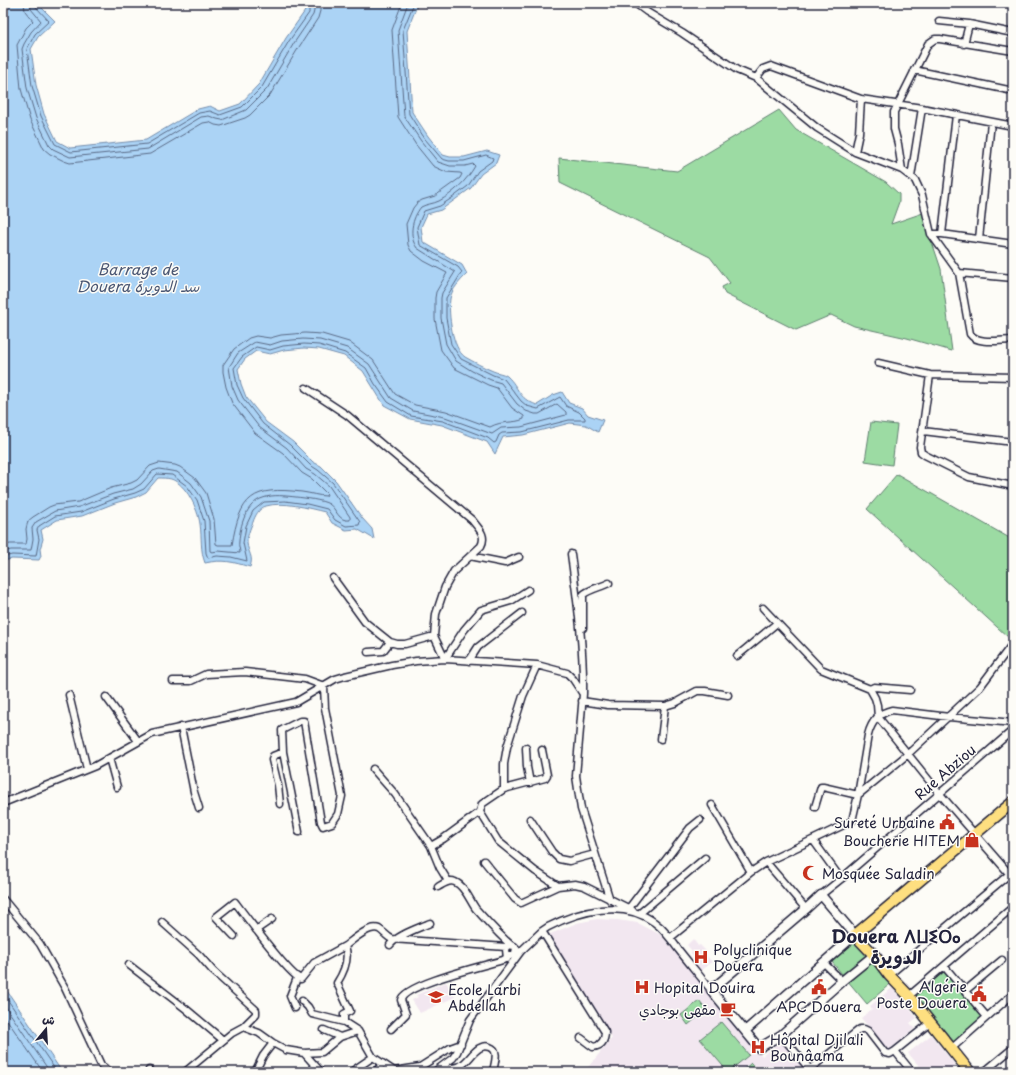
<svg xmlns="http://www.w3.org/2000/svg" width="1016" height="1075" font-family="'Playpen Sans','Playpen Sans Arabic','Noto Sans Tifinagh',sans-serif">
	<rect width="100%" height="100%" fill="#fdfcf7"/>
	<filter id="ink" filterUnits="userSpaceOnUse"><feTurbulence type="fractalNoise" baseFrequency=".025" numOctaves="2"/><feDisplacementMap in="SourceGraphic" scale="8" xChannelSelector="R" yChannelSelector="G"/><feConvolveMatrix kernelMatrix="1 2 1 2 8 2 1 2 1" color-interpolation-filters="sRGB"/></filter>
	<g filter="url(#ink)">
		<!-- built -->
		<path fill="#f2e7f0" d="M597,919L617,920L638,923L661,935L762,1056L782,1040L809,1072H584L612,1038L548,935L577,923Z
			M693,939L698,946L700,945L706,951L704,953L712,962L699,973L693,966L696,963L695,962L697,960L691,953L692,951L687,945Z
			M446,982L455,997L420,1013L412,1000L418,997L416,995Z
			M892,988L917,1018L910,1023L915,1028L889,1050L861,1018L872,1009L870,1006Z
			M931,1035L956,1066L948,1072H920L917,1068L919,1066L908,1053Z"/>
		<!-- green -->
		<path fill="#9cdba3" stroke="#5f7e6f" d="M779,110L796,130L886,182L899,194V202L891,224L923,213L928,230L941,269L952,351L907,338L854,326L831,315L796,330L725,294L722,287L730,283L710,257L560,183L559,158L677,171Z
			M871,422L897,425L892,465L865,461Z
			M897,474L1013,540V630L1008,637L867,509Z
			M856,941L891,983L867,1004L832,962Z
			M944,972L983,1018L954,1042L915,996Z
			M699,1001L706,1010L688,1025L681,1015Z
			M721,1022L749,1055L728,1072L700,1039Z
			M751,1063L758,1072H741Z"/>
		<!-- water -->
		<path fill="#abd3f5" stroke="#748cab" d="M3,3H37L55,21L38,37L31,49L36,85L44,114L57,141L70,148L146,140L198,109L210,106L220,111L240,104L259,84L286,38L305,11V3H418L407,31L412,112L428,136L443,155L450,157H464L487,151L499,155L496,163L481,174L471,188L441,210L427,214L421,227L423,242L462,265L467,274C461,280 451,290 450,299C448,314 452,348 465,357C474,362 483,367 493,371C497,373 503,373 507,376C520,388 517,398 537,405L553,395L562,392L569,403L582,408L588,415L603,420L598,432L586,425L570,423L523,435L503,437L495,454L487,442L442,425L410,419L384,405L363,371L344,356L319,349L304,348L284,350L270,354L256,351L245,359L238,369L241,384L246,397L266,422L293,442L313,462L321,466L336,481L362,518L372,529L374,539L357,529L346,530L332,523L325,512C308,508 283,501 266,506C259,508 255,516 253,522C250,528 247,537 247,543C248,553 254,556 250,567C233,562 223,559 205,563C200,550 202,538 200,524C198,509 186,484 171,479C167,478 162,478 158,478L146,492L136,497L115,503L82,516L57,520L41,530L43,539L40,549L41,556L39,560L12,559L3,561Z
			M3,985L62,1072H3Z"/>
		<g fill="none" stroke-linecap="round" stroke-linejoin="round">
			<!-- shore -->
			<path stroke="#596985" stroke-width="1" d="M24,3L25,11L33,21L26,28L17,45L21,89L30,120L44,149L50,154L64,161L70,163L150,154L203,123L209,122L215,125L221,126L245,118L250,115L270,95L299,47L318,18L320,11V3
				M30,3L31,9L41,21L31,32L24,44L22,49L27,88L36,118L49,145L53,149L70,157L148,149L201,117L209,116L217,119L222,120L246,110L267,89L294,43L313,15L314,11V3
				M35,3L36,7L49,21L35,34L27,49L32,86L41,116L55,144L71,152L147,144L199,113L210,111L220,115L242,107L262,87L289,41L309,13V3
				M3,546L10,544H26L27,539L26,529L28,521L33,517L49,507L54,505L78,502L111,488L131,483L137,480L150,466L159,463L175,465L180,467L195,478L206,493L214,519L216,544L218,545H232C240,496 252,486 302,492C310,493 319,496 326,496L327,494L312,479L302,473L283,453L255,433L232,403L226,387L223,372V365L234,349L249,338L256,336L270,338L281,335L305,333L322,334L349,342L373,360L395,394L415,405L446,411L490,427C503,420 513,424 524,419V416L512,408L497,388L488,385L454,368L441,350L435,319V298L436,292L447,273L424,261L411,251L408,245L406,224L413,208L417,203L422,200L435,196L460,178L462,174L460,173L446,172L433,166L416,145L398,117L392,30L402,3
				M3,552L11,550H31L33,539L32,528L36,522L55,511L79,507L113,494L133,489L141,484L153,471L159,469L177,472L191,483L201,497L209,521L210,551L212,552L218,551L240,553C240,549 238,546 239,541C240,526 246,503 263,498C273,494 286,496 296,497C305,498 322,500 329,504C337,509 338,522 350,520V517L329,486L315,474L306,469L287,448L259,427L238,400L232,386L229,367L238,353L255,342L270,345L282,341L303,339L320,340L347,348L369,364L391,398L413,411L445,417L492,434L501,428L521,427L566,415V412L557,404L539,414H535L526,411L517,404L501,383L491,380L472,371L456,361L446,344L441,318V298L442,293L455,272L417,248C408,236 412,218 421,207C426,204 433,204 439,201C454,193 467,180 475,166L473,164L465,166H450L438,162L421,141L404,116L398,30L408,3
				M3,557L12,555L36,556L39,539L37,530L39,526L55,516L81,512L114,499L135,493L144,489L157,474L172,475L187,486L197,500L204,521L206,553L208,558L217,556L231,557L247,561L243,543L246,526L253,511L264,502L285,501L307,504L327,509L335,520L346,526L359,525L360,522L333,483L318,470L310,465L290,445L263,424L243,398L237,385L234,368L242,357L256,347L270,350L283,346L304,344L319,345L345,353L366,368L375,384L388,402L411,416L443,421L488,438L494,443L496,442L499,435L502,433L522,432L569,420H585V418L579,412L566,406L560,397L538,409L527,406L521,401L504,379L493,375L461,359L451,344L446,318V298L462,272L458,267L420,245L417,227L424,211L440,206L452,198L468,186L478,171L492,161L493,158L486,155L464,161H449L442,159L425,139L409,114L403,30L414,3
				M3,993L57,1072
				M3,1003L50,1072
				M3,1014L43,1072"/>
			<!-- minor casing -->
			<g stroke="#22223b" stroke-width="9">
				<path id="minor" d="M635,3L647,12L682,33L737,70L756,78L817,128L855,152L902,170L915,180L922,195L931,234L959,273L970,334C978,345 1000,340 1013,340
					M939,21L969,24L1013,33
					M964,44L969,24
					M914,70L1013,91
					M756,78L763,69L771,66L861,99L922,108L1013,126
					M855,152L859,133L861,99
					M902,170L898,144L894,129V112L928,44L935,39H940L1013,51
					M911,177L922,108
					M931,234H942L1013,244
					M942,234L956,115
					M979,239L991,122
					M959,273L1013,278
					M878,363L930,375L1013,377
					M930,375L920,447L921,452L925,455L969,477L1013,486
					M306,388L347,415L472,520C478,528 487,535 481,546L454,571L445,587L436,614L434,636L445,659L464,630L481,610L511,601L528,590
					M923,431L1013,442
					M571,554C577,600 584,647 583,694
					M470,556L505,563L519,557
					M333,578L365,622L390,642L397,644H405L434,636
					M763,608L821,669L870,689L875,698L877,705L878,717L940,794L1013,878
					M583,628V595C587,590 601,587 609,583
					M368,652L383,651L390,642
					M737,656L777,623
					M469,661L478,647L522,613
					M173,681H191L206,674L245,672L305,679L324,686L325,708L342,796L338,814L332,823L323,826L321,822L304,721H300L282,730L283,752L299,832
					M870,689L874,687L910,690
					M69,695L87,769
					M106,697L138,741
					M582,701L608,705L665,706L675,703L697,691H705L728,695
					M181,727L194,792L199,808
					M661,739L665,706
					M526,748L527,767L530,783
					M542,750L547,775L545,778L504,789L482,804L480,812L498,841L535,871L558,886
					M109,758L117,787
					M373,769L395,794L431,846L440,868L448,881
					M504,789V764L507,747L523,696L537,665
					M3,803L95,766L152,734L296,702L335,679L345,676L392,665L416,661L445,659L537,665L567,673L573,679L583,694L576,776L581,809L610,900
					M280,804L278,785L272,760L273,756L283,752
					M712,805L751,872
					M815,807L821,787H823L858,795L868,735C871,723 878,713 892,710L949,717L1013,723
					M530,819L552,852L559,859L569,861L595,854
					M813,840L841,879
					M431,846L443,839L480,812
					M484,861L515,899L521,903L558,886L575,884L584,886L632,910
					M766,862L806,909
					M438,887C443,884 449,879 455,882C465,886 470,901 476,909C487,921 498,934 511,945
					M821,895L841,879L1013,730
					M3,899L40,944L65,988L101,1065L109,1072
					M629,908L690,828L700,820
					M640,913L705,858
					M162,922L199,955L213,971L256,1010V1014L243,1027
					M256,930L272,919
					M542,931L605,1032C605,1040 602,1046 593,1047L581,1038
					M234,936L216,917L235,902C244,914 290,976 301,979L314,963L345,946C350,959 344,972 337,983L350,1011L344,1014V1022L358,1031L373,1057L394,1071L420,1067L450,1048L461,1044
					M670,938L751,872L766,862L852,821L858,795L908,754L980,687L1013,643
					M390,945C397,935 419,928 430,923
					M345,946C353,940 369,925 379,929C384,932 387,937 392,939L506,947
					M507,959L506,949L509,945L514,946L516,948L515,953L512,955
					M823,962L842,981
					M129,965L186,1009L223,1040
					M944,966L987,1017
					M889,975L1013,871
					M965,991L1002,960
					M909,996L1013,907
					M302,1001L308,1007L312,1014L344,1022
					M295,1008L290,996L297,978
					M391,1029L406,1014L401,1000C404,984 487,965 503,960L510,956
					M324,1030L340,1037
					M781,1035L812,1072
					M951,1049L1013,994
					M304,1053L321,1072
					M810,1069L860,1029H864L868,1031L885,1053L890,1054L895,1051
					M149,1070L150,1072
					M438,1071C445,1069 454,1068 460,1066C470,1061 477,1042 490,1047C500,1050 494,1064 493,1072
					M185,1072L232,1033L243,1027L259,1033L273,1043L286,1050L304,1053L322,1052L340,1037L358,1031
					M255,1072L263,1056L273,1043
					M351,1072L373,1057
					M375,1072L383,1064
					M434,1072L453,1058L457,1052L470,1020L521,951L542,931L548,927C579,911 623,899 654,922C664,929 671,939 678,949C689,963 700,976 711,990
					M912,1072L895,1051L930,1023
					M984,1072L1013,1048"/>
			</g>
			<!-- tertiary casing -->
			<g stroke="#22223b" stroke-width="11">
				<path id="tertiary" d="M745,1031L855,935L821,895L806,909L711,990L759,1048L781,1035L842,981L874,955"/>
			</g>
			<!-- primary casing -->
			<g stroke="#22223b" stroke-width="13">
				<path id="primary" d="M970,1072L909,996L889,975L874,955L855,935L1013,802"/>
			</g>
			<!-- minor -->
			<use href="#minor" stroke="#fdfcf7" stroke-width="6"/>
			<!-- tertiary -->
			<use href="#tertiary" stroke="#fdfcf7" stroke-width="8"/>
			<!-- primary -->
			<use href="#primary" stroke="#fedf80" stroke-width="10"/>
		</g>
	</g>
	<!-- icons -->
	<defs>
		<g id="civic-bare" transform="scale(1.2)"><path d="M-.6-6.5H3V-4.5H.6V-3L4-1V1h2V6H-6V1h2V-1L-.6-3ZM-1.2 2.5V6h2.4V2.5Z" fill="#c8321e" stroke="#fdfcf7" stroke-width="2.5" paint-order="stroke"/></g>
		<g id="shop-bare" transform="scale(1.2)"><path d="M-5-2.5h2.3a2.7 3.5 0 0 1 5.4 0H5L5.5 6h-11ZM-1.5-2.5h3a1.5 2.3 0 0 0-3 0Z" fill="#c8321e" stroke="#fdfcf7" stroke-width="2.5" paint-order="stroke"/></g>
		<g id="mosque-bare" transform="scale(1.2)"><path d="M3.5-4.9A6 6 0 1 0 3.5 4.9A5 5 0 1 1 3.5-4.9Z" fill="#c8321e" stroke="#fdfcf7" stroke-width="2.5" paint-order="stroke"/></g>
		<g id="hospital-bare" transform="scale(1.2)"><path d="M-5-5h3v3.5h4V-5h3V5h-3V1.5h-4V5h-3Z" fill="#c8321e" stroke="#fdfcf7" stroke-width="2.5" paint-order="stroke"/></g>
		<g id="school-bare" transform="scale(1.2)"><path d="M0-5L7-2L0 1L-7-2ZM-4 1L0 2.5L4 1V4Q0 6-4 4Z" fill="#c8321e" stroke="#fdfcf7" stroke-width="2.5" paint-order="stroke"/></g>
		<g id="cafe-bare" transform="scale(1.2)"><path d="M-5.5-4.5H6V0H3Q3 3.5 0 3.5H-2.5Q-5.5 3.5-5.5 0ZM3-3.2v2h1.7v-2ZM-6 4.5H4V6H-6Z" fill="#c8321e" stroke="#fdfcf7" stroke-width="2.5" paint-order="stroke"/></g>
	</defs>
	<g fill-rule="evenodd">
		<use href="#civic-bare" x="947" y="822"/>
		<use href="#shop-bare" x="972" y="840"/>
		<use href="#mosque-bare" x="810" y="873"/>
		<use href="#hospital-bare" x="701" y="957"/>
		<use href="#hospital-bare" x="642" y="987"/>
		<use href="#civic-bare" x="819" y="987"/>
		<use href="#civic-bare" x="979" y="994"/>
		<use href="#school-bare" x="436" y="997"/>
		<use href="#cafe-bare" x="728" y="1009"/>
		<use href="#hospital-bare" x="758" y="1047"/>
	</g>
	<g text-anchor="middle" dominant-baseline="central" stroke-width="3" stroke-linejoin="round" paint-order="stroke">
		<!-- street labels -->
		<g font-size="14" fill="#22223b" stroke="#fdfcf7">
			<text transform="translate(945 772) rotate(-41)">Rue Abziou</text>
		</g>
		<!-- poi labels -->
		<g font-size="14" fill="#22223b" stroke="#fdfcf7" text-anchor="start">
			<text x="935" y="822" text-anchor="end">Sureté Urbaine</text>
			<text x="960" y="840" text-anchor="end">Boucherie HITEM</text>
			<text x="822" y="873">Mosquée Saladin</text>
			<text x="713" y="949">Polyclinique<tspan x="713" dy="16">Douera</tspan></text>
			<text x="967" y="986" text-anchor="end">Algérie<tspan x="967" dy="16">Poste Douera</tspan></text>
			<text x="654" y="987">Hopital Douira</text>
			<text x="448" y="989">Ecole Larbi<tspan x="448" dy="16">Abdellah</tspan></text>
			<text x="819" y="1006" text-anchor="middle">APC Douera</text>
			<text x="716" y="1009" text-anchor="end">مقهى بوجادي</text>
			<text x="770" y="1039">Hôpital Djilali<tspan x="770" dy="16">Bounâama</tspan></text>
		</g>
		<!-- water labels -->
		<g font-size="15" font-style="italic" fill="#4b5773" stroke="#fdfcf7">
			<text x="138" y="268">Barrage de<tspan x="138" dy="17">Douera سد الدويرة</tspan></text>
		</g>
		<!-- district labels -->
		<g font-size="18" font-weight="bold" fill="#22223b" stroke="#fdfcf7">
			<text x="896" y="935">Douera ⴷⵡⵉⵔⴰ<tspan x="896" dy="21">الدويرة</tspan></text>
		</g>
	</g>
	<!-- margin -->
	<rect width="1016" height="1075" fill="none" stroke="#fdfcf7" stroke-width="16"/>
	<rect x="8" y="8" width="1000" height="1059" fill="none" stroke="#22223b" stroke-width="1.5" filter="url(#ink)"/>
	<!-- north arrow -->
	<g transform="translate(46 1029) rotate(18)" stroke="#fdfcf7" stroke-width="3" paint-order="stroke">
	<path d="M0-3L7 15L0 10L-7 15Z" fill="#22223b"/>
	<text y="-6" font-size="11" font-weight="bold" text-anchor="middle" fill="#22223b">ش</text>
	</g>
</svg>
